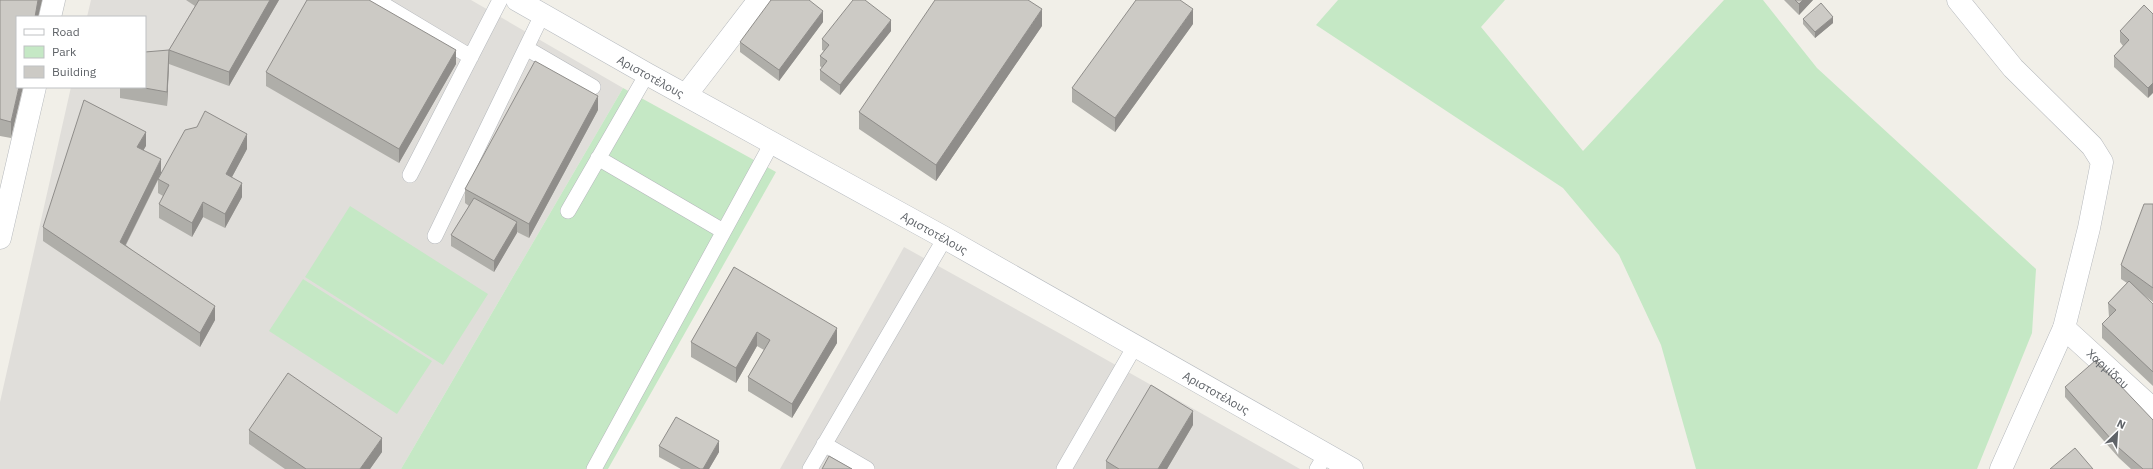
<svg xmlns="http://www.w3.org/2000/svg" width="2153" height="469" font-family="'IBM Plex Sans',sans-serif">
	<rect width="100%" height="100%" fill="#f1efe8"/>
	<!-- industrial -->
	<path fill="#e0deda" d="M91,0H471L623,88L401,469H0V402L71,87H145V17H87Z
		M904,247L1059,333L1300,469H780Z"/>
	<!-- green -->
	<path fill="#c5e8c5" d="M1338,0H1505L1481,27L1583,151L1724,0H1763L1817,68L2036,269L2032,333L1977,469H1696L1661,345L1619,255L1563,188L1316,25Z
		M623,88L776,172L608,469H401Z
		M350,206L488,294L443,365L305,277Z
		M303,279L432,361L397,414L269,331Z"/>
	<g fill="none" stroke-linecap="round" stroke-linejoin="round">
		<!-- service casing -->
		<g stroke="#b5b8bc" stroke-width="16">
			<path id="service" d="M376,0L471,57
				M526,48L593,87
				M598,158L723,231
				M410,175L500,0
				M568,211L647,74
				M435,236L542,15
				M824,444L867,469
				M594,469L772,143
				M810,469L945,238
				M1064,469L1135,346
				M1317,469L1326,454"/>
		</g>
		<!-- minor casing -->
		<g stroke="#b5b8bc" stroke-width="23">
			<g id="minor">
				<path d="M1958,0L2013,68L2092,146L2102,162L2089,228L2064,328L2001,469"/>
				<path d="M50,17L54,0"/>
				<path d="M686,95L759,0"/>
				<path d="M0,238L35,87"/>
				<path id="s1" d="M2064,328L2153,409"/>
			</g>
		</g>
		<!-- secondary casing -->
		<g stroke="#b6babf" stroke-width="23">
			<g id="secondary">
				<path id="s2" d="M517,0L647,74L945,238L1352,469"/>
			</g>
		</g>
		<!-- service -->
		<use href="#service" stroke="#fff" stroke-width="15"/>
		<!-- minor -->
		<use href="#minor" stroke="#fff" stroke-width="22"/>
		<!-- secondary -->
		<use href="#secondary" stroke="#fff" stroke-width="22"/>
	</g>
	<!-- wall -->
	<path fill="#afaea9" d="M0,0H42L38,17H17L11,138L0,136Z
		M186,0H279L229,86L169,64L167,106L120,98V87H145L169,50L195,6Z
		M1784,0H1813L1799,15Z
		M2153,14L2148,98L2114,67V56L2123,46L2120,42V31Z
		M1803,19L1833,23L1815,38L1803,24Z
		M823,22L779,81L740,52V42Z
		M1193,24L1115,132L1072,102V88Z
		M1042,26L936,181L859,129V112Z
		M891,31L840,95L820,80V70L822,68L820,66V56L824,51L822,50V39Z
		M456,64L399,163L266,86V72Z
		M598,110L529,238L517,232L494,272L451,246V235L469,206L465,203V189Z
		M146,146L143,150L161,173L247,149L232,177L242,197L225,228L203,217L192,237L159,218V204L163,196L158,193V180L126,245L215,320L200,347L43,241V227Z
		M2153,204V302L2141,293L2153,304V386L2102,338V324L2109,317L2108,303L2127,283L2121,279V265Z
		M734,267L837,343L792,418L748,391V377L764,350L757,346L736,383L691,357V342Z
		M2065,387L2153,469H2131L2119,458L2065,397Z
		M1193,425L1167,469H1106V461Z
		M249,430L382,452L370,469H285L249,444Z
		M659,446L719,452L709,469H681L659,457Z"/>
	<!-- shaded-wall -->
	<path fill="#8f8d8a" d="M38,0H42L38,17H35Z
		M270,0H279L229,86V72Z
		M1803,0H1813L1799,15V4Z
		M1042,9V26L936,181V165Z
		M1193,9V24L1115,132V118Z
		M823,11V22L779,81V70Z
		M1833,17V23L1815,38V32Z
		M891,20V31L840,95V85Z
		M169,50V64L167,106V92Z
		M456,50V64L399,163V149Z
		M2153,83V93L2148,98V88Z
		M19,87H23L11,138V122Z
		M598,96V110L529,238V224Z
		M146,132V146L137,161V147Z
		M247,134V149L226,188V174Z
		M161,159V173L120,256V242Z
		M242,183V197L225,228V214Z
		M203,202V217L192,237V223Z
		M517,222V233L494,272V261Z
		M215,306V320L200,347V333Z
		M837,328V343L792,418V404Z
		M757,332V346L736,383V368Z
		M1193,411V425L1167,469H1158Z
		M382,438V452L370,469H360Z
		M719,441V452L709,469H703Z"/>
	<!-- building -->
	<path fill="#cccac5" stroke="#8f8d8a" d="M0,0H38L35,17H17V87H19L11,122L0,119Z
		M199,0H270L229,72L169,50Z
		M307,0H369L456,50L399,149L266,72Z
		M771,0H809L823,11L779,70L740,42Z
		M853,0H865L891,20L840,85L820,70L827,61L820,56L829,45L822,39Z
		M935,0H1028L1042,9L936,165L859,112Z
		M1136,0H1180L1193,9L1115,118L1072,88Z
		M1795,0H1803L1799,4Z
		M1821,3L1833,17L1815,32L1803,19Z
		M2144,5L2153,14V83L2148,88L2114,56L2129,40L2120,31Z
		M169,50L167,92L139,87H145V52Z
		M535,61L598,96L529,224L465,189Z
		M84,100L146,132L137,147L161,159L120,242L215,306L200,333L43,227Z
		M205,111L247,134L226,174L242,183L225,214L203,202L192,223L159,204L169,185L158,179L185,130L197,127Z
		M474,198L517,222L494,261L451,235Z
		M2144,204H2153V288L2121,265Z
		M734,267L837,328L792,404L748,377L770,340L757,332L736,368L691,342Z
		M2129,281L2153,304V372L2102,324L2116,310L2108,303Z
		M2096,360L2153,420V469H2143L2119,448L2065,387Z
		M288,373L382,438L360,469H306L249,430Z
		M1151,385L1193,411L1158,469H1119L1106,461Z
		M676,417L719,441L703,469H700L659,446Z
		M2075,448L2093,469H2050Z
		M829,456L852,469H822Z"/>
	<g text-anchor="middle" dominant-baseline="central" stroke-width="3" stroke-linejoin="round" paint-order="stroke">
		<!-- street labels -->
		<g font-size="12" fill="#5f6368" stroke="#fff">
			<text stroke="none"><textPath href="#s2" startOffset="154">Αριστοτέλους</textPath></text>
			<text stroke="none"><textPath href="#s2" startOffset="478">Αριστοτέλους</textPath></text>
			<text stroke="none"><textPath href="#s1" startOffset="60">Χαρμίδου</textPath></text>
			<text stroke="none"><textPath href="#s2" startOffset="802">Αριστοτέλους</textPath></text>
		</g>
	</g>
	<!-- legend -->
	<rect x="16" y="16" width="130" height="72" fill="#ffffff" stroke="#bfc1c3"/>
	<rect x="24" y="29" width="20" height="6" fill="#ffffff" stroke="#bfc1c3"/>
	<text x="52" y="36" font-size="12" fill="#5f6368">Road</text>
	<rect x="24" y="46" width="20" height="12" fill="#c5e8c5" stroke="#bfc1c3"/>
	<text x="52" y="56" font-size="12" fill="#5f6368">Park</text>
	<rect x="24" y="66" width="20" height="12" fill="#cccac5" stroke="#bfc1c3"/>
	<text x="52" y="76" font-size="12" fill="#5f6368">Building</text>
	<!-- north arrow -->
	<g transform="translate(2117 433) rotate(25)" stroke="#ffffff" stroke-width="3" paint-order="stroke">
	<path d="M0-3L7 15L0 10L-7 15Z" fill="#5f6368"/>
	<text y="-6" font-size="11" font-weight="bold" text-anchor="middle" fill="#5f6368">N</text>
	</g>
</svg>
